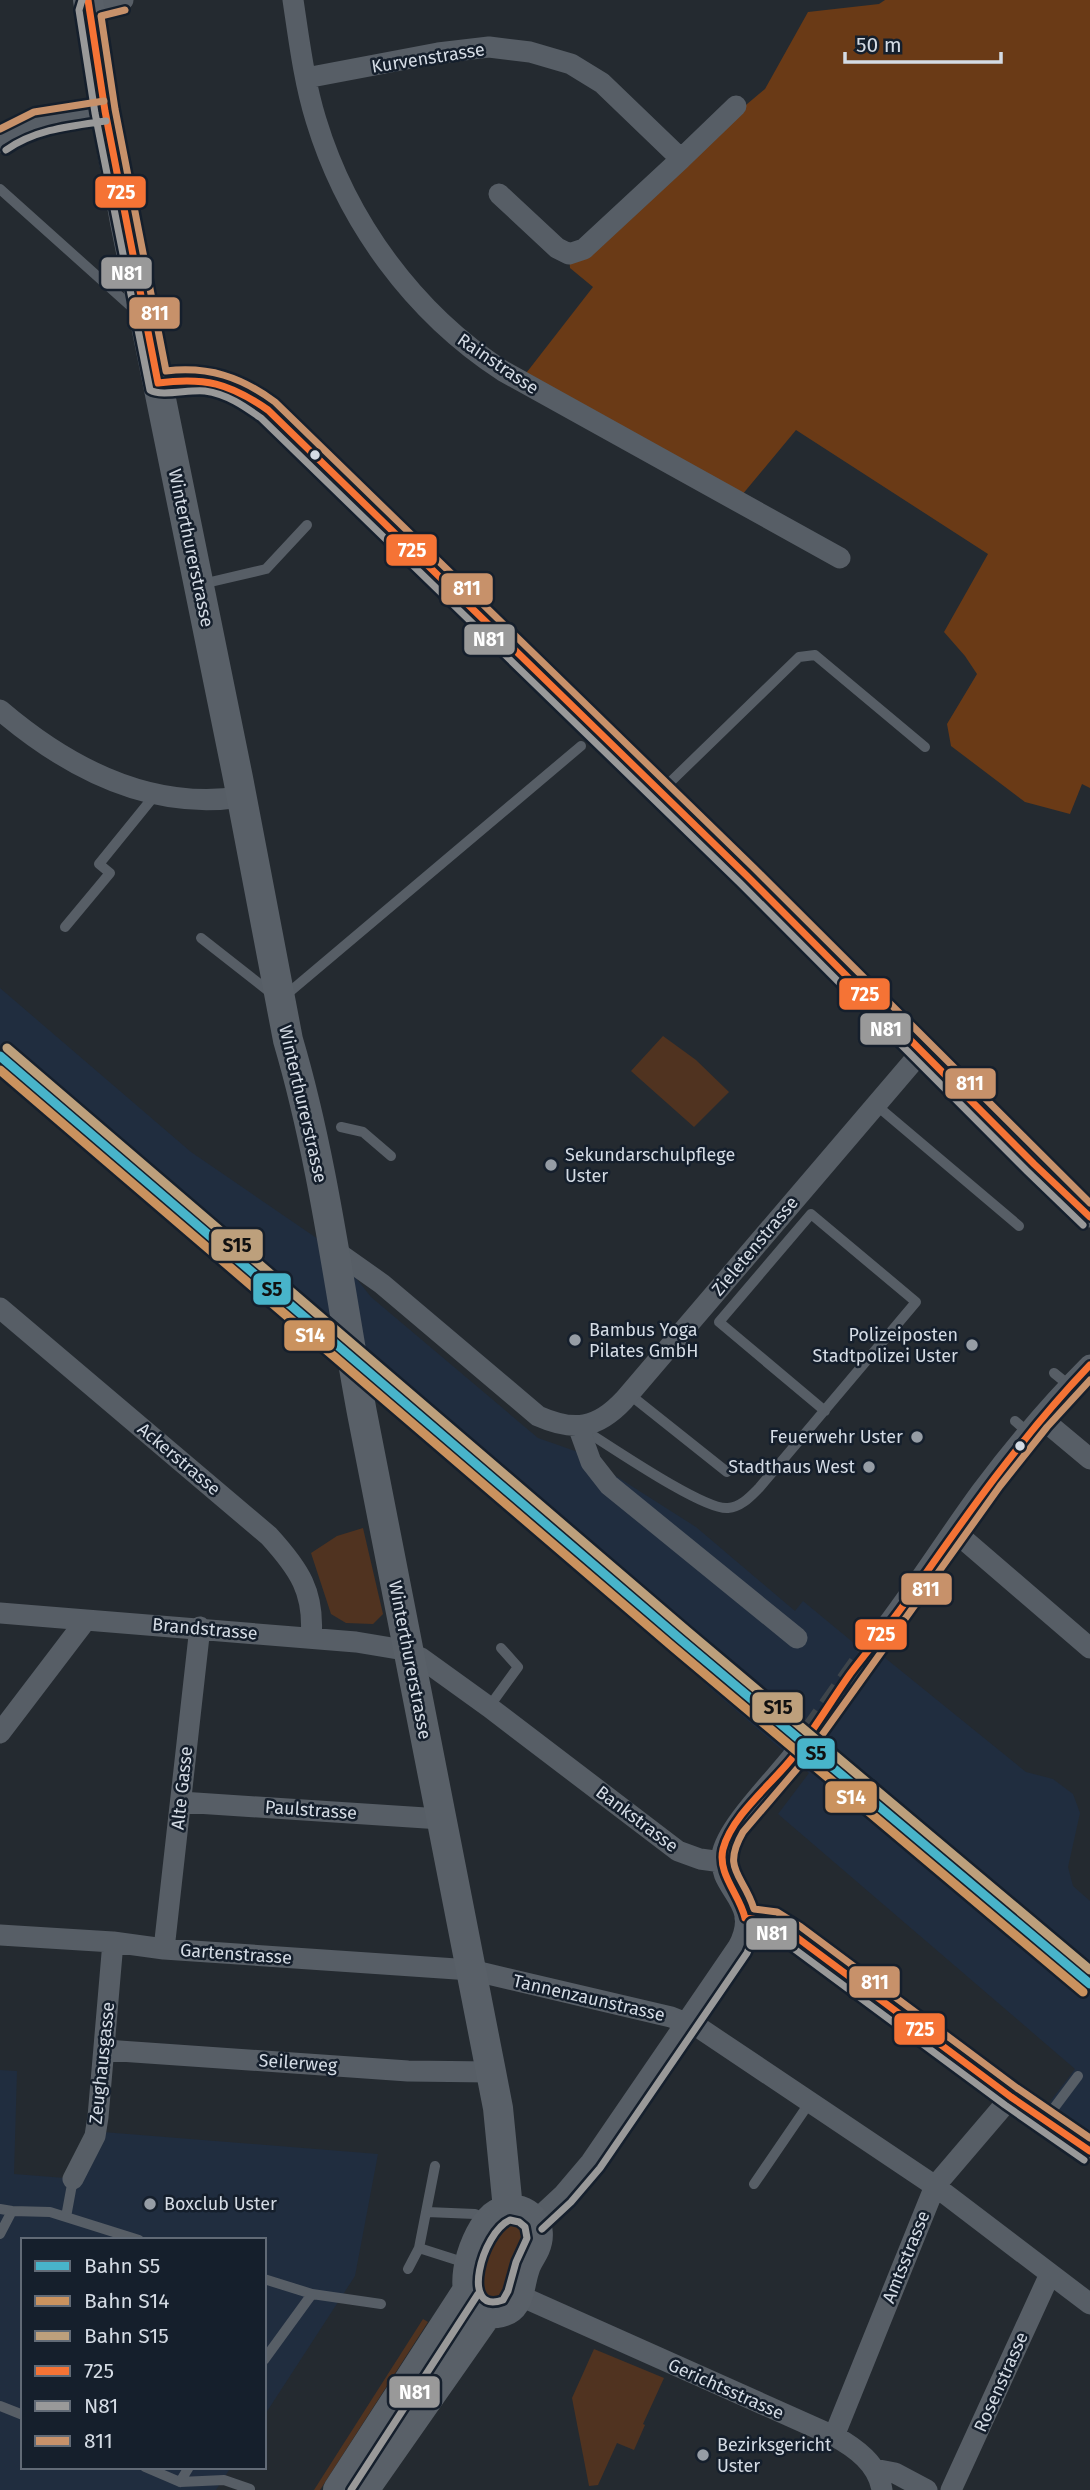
<svg xmlns="http://www.w3.org/2000/svg" width="1090" height="2490" font-family="'Fira Sans',sans-serif">
	<rect width="100%" height="100%" fill="#242a30"/>
	<!-- built -->
	<path fill="#202d3f" d="M0,988L191,1152L334,1250L371,1297L538,1438L578,1452L696,1527L795,1611L803,1601L855,1644L863,1640L1026,1772L1053,1779L1073,1794L1080,1813L1068,1867L1073,1886L1090,1901V2138L1046,2107L1075,2069L778,1814L809,1773L705,1684L710,1677L0,1071Z
		M0,2070L17,2071L14,2174L78,2179L103,2132L378,2154L355,2276L264,2416V2240H23V2467H231L216,2490H0Z"/>
	<!-- green -->
	<path fill="#503320" d="M663,1036L696,1060L729,1092L694,1127L631,1071Z
		M363,1528L383,1614L373,1624L346,1623L331,1614L311,1553L337,1536Z
		M508,2219L527,2227L509,2287L495,2303L480,2294L486,2244Z
		M423,2319L428,2322L320,2490H314Z
		M594,2349L664,2378L643,2424L645,2425L634,2450L617,2443L598,2485L589,2486L572,2398Z"/>
	<!-- forest -->
	<path fill="#6a3a16" d="M885,0H1090V788L1082,784L1070,814L1025,802L951,746L947,724L977,674L965,656L944,632L988,554L796,430L737,501L520,381L593,287L570,268L569,254L765,89L808,12L879,4Z"/>
	<g fill="none" stroke-linecap="round" stroke-linejoin="round">
		<!-- minor-tunnel -->
		<path stroke="#3e454b" stroke-width="21" stroke-dasharray="21 10" stroke-linecap="butt" d="M792,1757L869,1649"/>
		<!-- service -->
		<path stroke="#575e66" stroke-width="10" d="M0,189L135,310
			M202,584L266,569L307,525
			M660,792L799,657L815,655L925,747
			M65,927L110,873L99,864L155,795
			M201,938L280,1000L581,746
			M876,1105L1019,1226
			M341,1127L363,1132L391,1156
			M1054,1373L1070,1386
			M629,1394L727,1472
			M1015,1421L1029,1433
			M581,1428C607,1444 704,1511 728,1508C741,1507 750,1497 759,1488L916,1302L811,1214L719,1322L825,1411
			M489,1707L518,1667L501,1648
			M1045,2120L1078,2076
			M754,2184L810,2102
			M0,2209L12,2211L50,2212L139,2240
			M427,2212L475,2214L489,2221
			M66,2217L73,2179
			M0,2234L12,2211
			M419,2248L466,2263
			M408,2269L419,2248L435,2166
			M264,2279L312,2294
			M264,2360L312,2294L381,2304
			M0,2406L23,2415
			M145,2467L180,2482L189,2467
			M180,2482L224,2480L250,2489"/>
		<!-- minor -->
		<path stroke="#575e66" stroke-width="21" d="M293,0C299,40 304,81 316,120C347,222 414,313 503,371L840,558
			M89,8L123,0
			M306,78L438,53L489,47L530,52L571,64L602,83L681,159L584,249L569,254L557,248L499,194
			M0,142C29,117 69,116 105,111
			M681,159L736,106
			M158,383C208,376 227,380 268,410L747,876L1034,1164L1090,1217
			M0,710C68,768 149,811 241,797
			M334,1250L382,1284L538,1416C574,1432 597,1429 624,1400L922,1051
			M0,1308L269,1536C299,1569 315,1592 311,1638
			M1041,1418L1090,1459
			M578,1426L591,1462L609,1485L797,1638
			M954,1531L1090,1648
			M0,1613L356,1642L398,1649L421,1658L489,1707L678,1851L700,1859L722,1862
			M869,1649C909,1599 943,1544 981,1492C1014,1448 1051,1404 1090,1365
			M0,1733L86,1620
			M181,1802L441,1819
			M745,1918L773,1922L795,1936L1011,2097L1090,2151
			M0,1935L113,1942L164,1949L471,1970L671,2017L701,2029L935,2186L1090,2304
			M164,1949L200,1627
			M105,2050L408,2071L491,2072
			M73,2179L95,2136L98,2117L113,1942
			M535,2221L563,2195L591,2162L738,1947C763,1901 717,1891 722,1855C726,1828 774,1780 792,1757
			M518,2295L834,2436C856,2448 878,2464 882,2490
			M834,2436L935,2186L1011,2097
			M874,2469L895,2473L927,2490
			M951,2490L1050,2274"/>
		<!-- secondary -->
		<path stroke="#596068" stroke-width="30" d="M88,0L105,111L125,222L238,778L288,1040C324,1162 339,1289 362,1413C405,1633 448,1853 491,2072L498,2108L508,2209
			M508,2209C531,2209 544,2227 535,2248C532,2255 527,2261 525,2268C520,2281 521,2298 510,2308C505,2312 496,2314 489,2313C450,2306 472,2239 490,2220C495,2214 501,2212 508,2209Z
			M338,2490L469,2288
			M364,2490L488,2313"/>
		<!-- bus-1 casing -->
		<g stroke="#151f2c" stroke-width="12">
			<path id="bus-1" d="M88,0L105,111L158,383
				M158,383C205,377 229,383 268,410L747,876L1034,1164L1090,1217
				M745,1918C740,1895 717,1874 723,1849C732,1815 772,1784 793,1757C814,1730 831,1701 850,1674C868,1650 888,1627 905,1603C963,1520 1020,1438 1090,1365
				M745,1918L773,1922L795,1936L1011,2097L1090,2151"/>
		</g>
		<!-- bus-2 casing -->
		<g stroke="#151f2c" stroke-width="12">
			<path id="bus-2" d="M82,0L79,10L95,113L150,390C161,397 190,389 205,391C227,394 244,406 261,418L740,883L1027,1171L1083,1225
				M6,150C36,129 71,126 106,121
				M510,2220L519,2222L525,2227L527,2238L516,2262L508,2291L503,2300C459,2316 482,2232 510,2220Z
				M542,2229L571,2202L600,2168L747,1953L756,1930L769,1932L789,1945L1005,2105L1084,2160
				M351,2490L478,2294"/>
		</g>
		<!-- bus-3 casing -->
		<g stroke="#151f2c" stroke-width="12">
			<path id="bus-3" d="M125,10L101,16L115,109L166,371C209,366 241,377 275,402L754,868L1090,1203
				M0,129L34,112L104,101
				M1090,1380L1047,1427L1000,1486L802,1763L743,1832C721,1870 743,1874 754,1909L777,1912L801,1927L1017,2088L1090,2138"/>
		</g>
		<!-- bus-1 -->
		<use href="#bus-1" stroke="#f57335" stroke-width="7"/>
		<!-- bus-2 -->
		<use href="#bus-2" stroke="#999" stroke-width="7"/>
		<!-- bus-3 -->
		<use href="#bus-3" stroke="#c7916a" stroke-width="7"/>
		<!-- rail-1 casing -->
		<g stroke="#151f2c" stroke-width="14">
			<path id="rail-1" d="M0,1056L680,1639L1090,1984"/>
		</g>
		<!-- rail-2 casing -->
		<g stroke="#151f2c" stroke-width="14">
			<path id="rail-2" d="M0,1070L673,1647L1083,1992"/>
		</g>
		<!-- rail-3 casing -->
		<g stroke="#151f2c" stroke-width="14">
			<path id="rail-3" d="M7,1048L687,1631L1090,1970"/>
		</g>
		<!-- rail-1 -->
		<use href="#rail-1" stroke="#48b4ca" stroke-width="9"/>
		<!-- rail-2 -->
		<use href="#rail-2" stroke="#ca925e" stroke-width="9"/>
		<!-- rail-3 -->
		<use href="#rail-3" stroke="#bda07c" stroke-width="9"/>
	</g>
	<!-- markers -->
	<g fill="#d4dbe4" stroke="#151f2c" stroke-width="2.5">
		<circle cx="315" cy="455" r="6"/>
		<circle cx="1020" cy="1446" r="6"/>
	</g>
	<g fill="#969da5" stroke="#151f2c" stroke-width="2.5">
		<circle cx="551" cy="1165" r="7"/>
		<circle cx="575" cy="1340" r="7"/>
		<circle cx="972" cy="1345" r="7"/>
		<circle cx="917" cy="1437" r="7"/>
		<circle cx="869" cy="1467" r="7"/>
		<circle cx="150" cy="2204" r="7"/>
		<circle cx="703" cy="2455" r="7"/>
	</g>
	<g text-anchor="middle" dominant-baseline="central" stroke-width="5" stroke-linejoin="round" paint-order="stroke">
		<!-- street labels -->
		<g font-size="18" fill="#d4dbe4" stroke="#151f2c">
			<text transform="translate(428 58) rotate(-9)">Kurvenstrasse</text>
			<text transform="translate(498 364) rotate(34)">Rainstrasse</text>
			<text transform="translate(191 548) rotate(78)">Winterthurerstrasse</text>
			<text transform="translate(303 1104) rotate(77)">Winterthurerstrasse</text>
			<text transform="translate(755 1246) rotate(-50)">Zieletenstrasse</text>
			<text transform="translate(179 1459) rotate(40)">Ackerstrasse</text>
			<text transform="translate(205 1629) rotate(5)">Brandstrasse</text>
			<text transform="translate(410 1660) rotate(79)">Winterthurerstrasse</text>
			<text transform="translate(182 1788) rotate(-84)">Alte Gasse</text>
			<text transform="translate(311 1810) rotate(4)">Paulstrasse</text>
			<text transform="translate(637 1819) rotate(37)">Bankstrasse</text>
			<text transform="translate(236 1954) rotate(4)">Gartenstrasse</text>
			<text transform="translate(589 1998) rotate(13)">Tannenzaunstrasse</text>
			<text transform="translate(102 2063) rotate(-84)">Zeughausgasse</text>
			<text transform="translate(298 2063) rotate(4)">Seilerweg</text>
			<text transform="translate(906 2257) rotate(-68)">Amtsstrasse</text>
			<text transform="translate(1001 2382) rotate(-66)">Rosenstrasse</text>
			<text transform="translate(726 2389) rotate(24)">Gerichtsstrasse</text>
		</g>
		<!-- poi labels -->
		<g font-size="18" fill="#d4dbe4" stroke="#151f2c" text-anchor="start">
			<text x="565" y="1155">Sekundarschulpflege<tspan x="565" dy="21">Uster</tspan></text>
			<text x="589" y="1330">Bambus Yoga<tspan x="589" dy="21">Pilates GmbH</tspan></text>
			<text x="958" y="1335" text-anchor="end">Polizeiposten<tspan x="958" dy="21">Stadtpolizei Uster</tspan></text>
			<text x="903" y="1437" text-anchor="end">Feuerwehr Uster</text>
			<text x="855" y="1467" text-anchor="end">Stadthaus West</text>
			<text x="164" y="2204">Boxclub Uster</text>
			<text x="717" y="2445">Bezirksgericht<tspan x="717" dy="21">Uster</tspan></text>
		</g>
	</g>
	<g stroke="#151f2c" stroke-width="2.5">
		<rect x="94" y="175" width="53" height="34" rx="7" fill="#f57335"/>
		<rect x="100" y="256" width="53" height="34" rx="7" fill="#999"/>
		<rect x="128" y="296" width="53" height="34" rx="7" fill="#c7916a"/>
		<rect x="385" y="533" width="53" height="34" rx="7" fill="#f57335"/>
		<rect x="440" y="572" width="54" height="34" rx="7" fill="#c7916a"/>
		<rect x="463" y="623" width="53" height="33" rx="7" fill="#999"/>
		<rect x="838" y="977" width="53" height="34" rx="7" fill="#f57335"/>
		<rect x="859" y="1012" width="53" height="34" rx="7" fill="#999"/>
		<rect x="944" y="1067" width="53" height="33" rx="7" fill="#c7916a"/>
		<rect x="210" y="1228" width="54" height="34" rx="7" fill="#bda07c"/>
		<rect x="252" y="1272" width="40" height="34" rx="7" fill="#48b4ca"/>
		<rect x="283" y="1319" width="53" height="33" rx="7" fill="#ca925e"/>
		<rect x="900" y="1572" width="53" height="34" rx="7" fill="#c7916a"/>
		<rect x="854" y="1618" width="54" height="33" rx="7" fill="#f57335"/>
		<rect x="751" y="1691" width="53" height="33" rx="7" fill="#bda07c"/>
		<rect x="796" y="1737" width="40" height="33" rx="7" fill="#48b4ca"/>
		<rect x="824" y="1780" width="54" height="34" rx="7" fill="#ca925e"/>
		<rect x="745" y="1917" width="53" height="34" rx="7" fill="#999"/>
		<rect x="848" y="1965" width="53" height="34" rx="7" fill="#c7916a"/>
		<rect x="893" y="2012" width="53" height="34" rx="7" fill="#f57335"/>
		<rect x="388" y="2375" width="53" height="34" rx="7" fill="#999"/>
	</g>
	<g font-size="19" text-anchor="middle" font-weight="bold" fill="#fff">
		<text x="121" y="199">725</text>
		<text x="127" y="280">N81</text>
		<text x="155" y="320">811</text>
		<text x="412" y="557">725</text>
		<text x="467" y="595">811</text>
		<text x="489" y="646">N81</text>
		<text x="865" y="1001">725</text>
		<text x="886" y="1036">N81</text>
		<text x="970" y="1090">811</text>
		<text x="310" y="1342">S14</text>
		<text x="926" y="1596">811</text>
		<text x="881" y="1641">725</text>
		<text x="851" y="1804">S14</text>
		<text x="772" y="1940">N81</text>
		<text x="875" y="1989">811</text>
		<text x="920" y="2036">725</text>
		<text x="415" y="2399">N81</text>
	</g>
	<g font-size="19" text-anchor="middle" font-weight="bold" fill="#111">
		<text x="237" y="1252">S15</text>
		<text x="272" y="1296">S5</text>
		<text x="778" y="1714">S15</text>
		<text x="816" y="1760">S5</text>
	</g>
	<!-- legend -->
	<rect x="21" y="2238" width="245" height="231" fill="#151f2c" stroke="#616a76" stroke-width="2"/>
	<rect x="35" y="2261" width="35" height="10" fill="#48b4ca" stroke="#616a76" stroke-width="2"/>
	<text x="84" y="2273" font-size="21" fill="#d4dbe4">Bahn S5</text>
	<rect x="35" y="2296" width="35" height="10" fill="#ca925e" stroke="#616a76" stroke-width="2"/>
	<text x="84" y="2308" font-size="21" fill="#d4dbe4">Bahn S14</text>
	<rect x="35" y="2331" width="35" height="10" fill="#bda07c" stroke="#616a76" stroke-width="2"/>
	<text x="84" y="2343" font-size="21" fill="#d4dbe4">Bahn S15</text>
	<rect x="35" y="2366" width="35" height="10" fill="#f57335" stroke="#616a76" stroke-width="2"/>
	<text x="84" y="2378" font-size="21" fill="#d4dbe4">725</text>
	<rect x="35" y="2401" width="35" height="10" fill="#999999" stroke="#616a76" stroke-width="2"/>
	<text x="84" y="2413" font-size="21" fill="#d4dbe4">N81</text>
	<rect x="35" y="2436" width="35" height="10" fill="#c7916a" stroke="#616a76" stroke-width="2"/>
	<text x="84" y="2448" font-size="21" fill="#d4dbe4">811</text>
	<!-- scale -->
	<path d="M845 52v10h156v-10" fill="none" stroke="#d4dbe4" stroke-width="3.5"/>
	<text x="856" y="52" font-size="21" fill="#d4dbe4" stroke="#151f2c" stroke-width="5" paint-order="stroke">50 m</text>
</svg>
